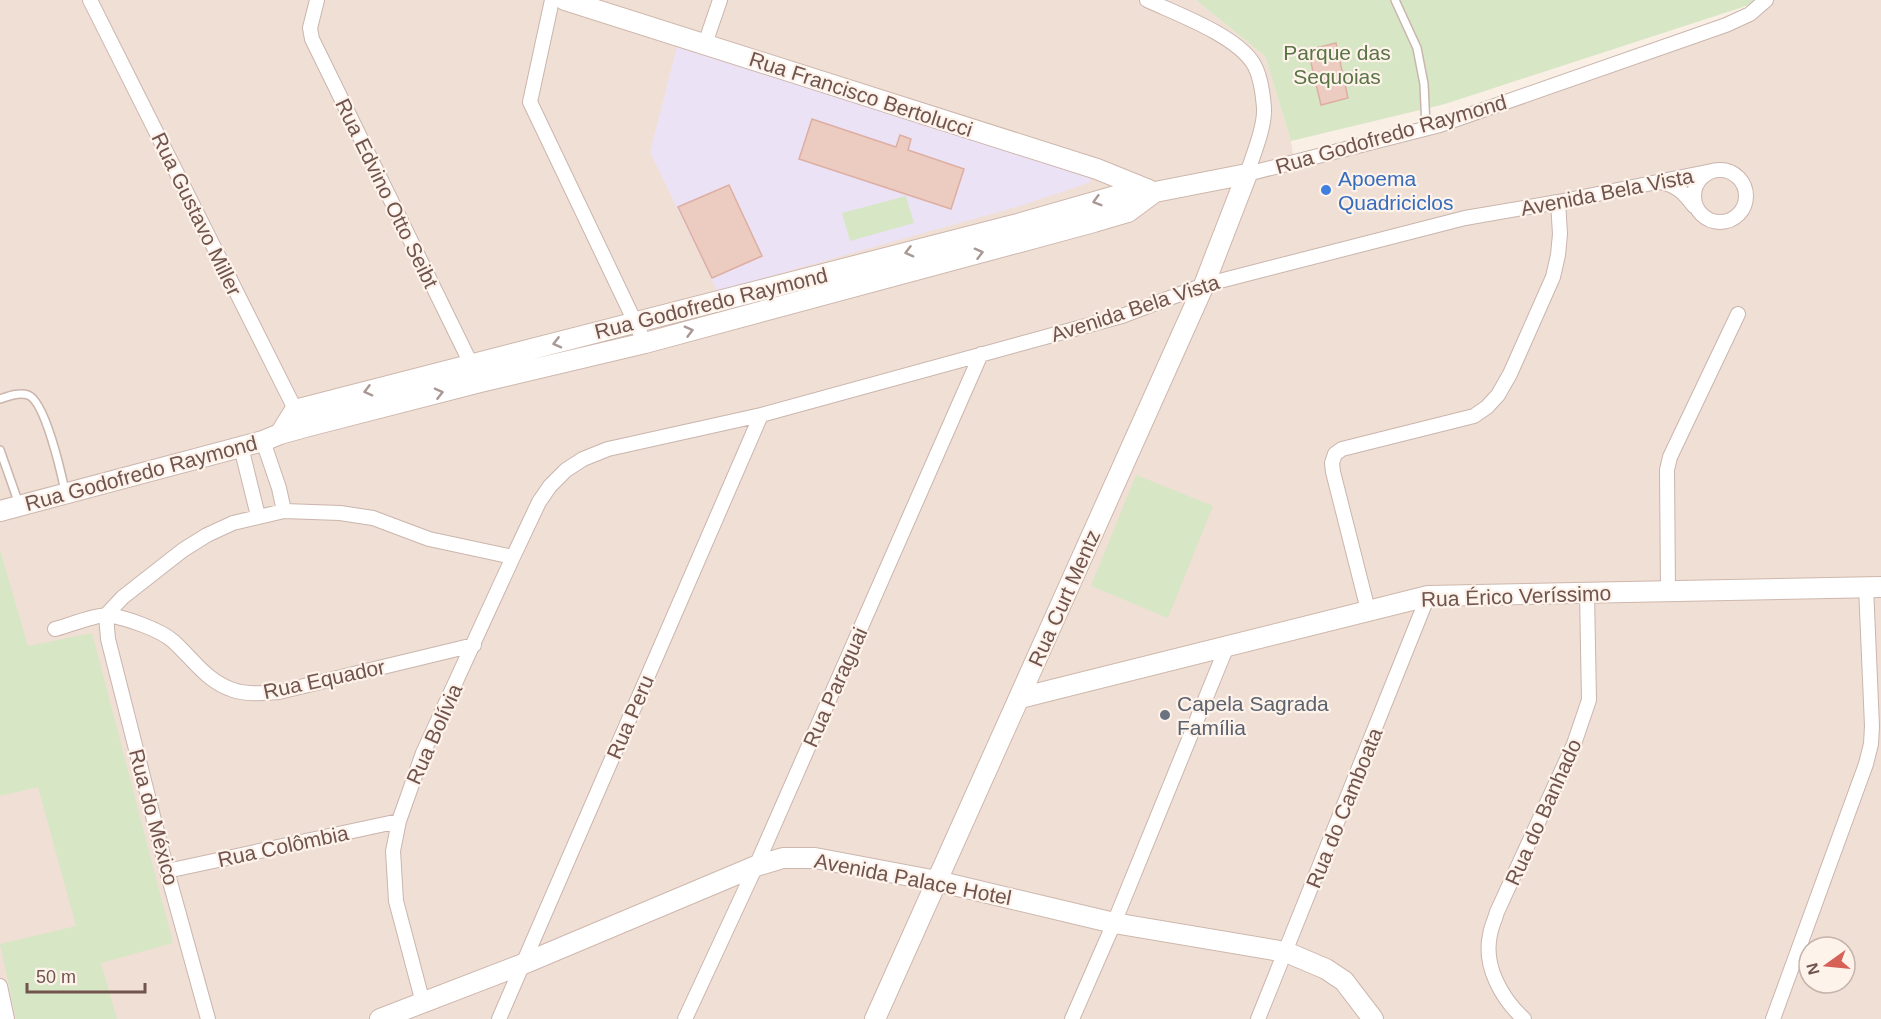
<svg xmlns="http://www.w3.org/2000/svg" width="1881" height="1019" font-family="Helvetica,sans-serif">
	<rect width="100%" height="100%" fill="#faefe5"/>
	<!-- residential -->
	<path fill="#f0dfd4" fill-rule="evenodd" d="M0,0H1196L1265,56L1291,141L1294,162L1426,127L1726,25L1766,0H1881V1019H0ZM1809,947H1845V983H1809Z"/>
	<!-- education -->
	<path fill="#ece2f6" d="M677,47L1089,177L1091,182L1020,206L717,291L650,152Z"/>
	<!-- green -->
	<path fill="#d7e6c5" d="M1196,0H1754L1749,5L1445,104L1291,141L1265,56Z
		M906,196L914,223L850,241L842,213Z
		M1136,475L1213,506L1168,618L1091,586Z
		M0,550L28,646L92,633L173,943L101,963L117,1019H16L0,944L76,926L38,787L0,796Z"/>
	<!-- building -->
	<path fill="#eccbc0" stroke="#ddafa2" stroke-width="1.5" d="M1336,43L1348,98L1321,105L1308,50Z
		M812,119L896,147L900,135L911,139L908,150L964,169L951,209L799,159Z
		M729,185L762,256L712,278L678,207Z"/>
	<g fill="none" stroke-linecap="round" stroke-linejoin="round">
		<!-- lane casing -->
		<g stroke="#cab5ad" stroke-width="10">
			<path id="lane" d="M1395,0L1417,48L1424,84L1426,127
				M0,399C9,396 19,392 28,395C45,401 61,472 65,491
				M0,450L19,504"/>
		</g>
		<!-- street casing -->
		<g stroke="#cab5ad" stroke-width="16">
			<path id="street" d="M90,0L299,417
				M317,0L310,28L312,39L474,370
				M552,0L530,102L645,343
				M1147,0C1177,14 1235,35 1253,63C1260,74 1263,95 1264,108C1265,127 1253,155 1247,174
				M705,44L720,0
				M1694 196a26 26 0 1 1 52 0a26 26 0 1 1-52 0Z
				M1247,174L1440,125L1726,25L1750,14L1766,0
				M1660,182C1677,185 1684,193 1694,206
				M263,441L279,488L284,511
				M241,447L258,516
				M1668,592L1667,470L1670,457L1738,314
				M1368,610L1333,472L1332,463L1335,454L1342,449L1474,416L1487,407L1498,395L1510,374L1553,277L1558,255L1560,234L1558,202
				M106,615L123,597L183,550L207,535L233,523L284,511L340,513L373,518L429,539L513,557
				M106,615L108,639L167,871L208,1019
				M55,629C66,626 98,614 108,615C126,618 159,629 173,641C193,659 206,681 233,690C248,695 264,693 279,692L474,645
				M167,871L399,821
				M0,986L7,1019
				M423,1003L396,901L393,851L399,821L423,753L513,557L539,502L550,486L566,470L583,459L608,449L761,415L1122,316L1204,285L1465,218L1558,202L1712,171
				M499,1019L761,415
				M685,1019L756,866L981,354
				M1072,1019L1114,923L1227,646
				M1258,1019L1428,596
				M1524,1019C1502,999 1483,966 1490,935C1491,927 1495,920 1497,912L1574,744L1589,700L1587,593
				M1773,1019L1866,764L1871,744L1872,726L1866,587"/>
		</g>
		<!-- secondary casing -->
		<g stroke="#ceb7ad" stroke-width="22">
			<path id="secondary" d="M565,0L1097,169L1149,190
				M280,434L295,410L1014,225L1122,194L1155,192L1247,174
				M0,511L263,441L280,434L305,427L480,382L645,343L1094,222L1128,212L1155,192
				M1020,698L1428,596L1881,587
				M380,1019L523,964L756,866L783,858H815L937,881L1114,923L1286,952L1326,969L1344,981L1373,1019
				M875,1019L1204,285L1247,174"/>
		</g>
		<!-- lane -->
		<use href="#lane" stroke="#fff" stroke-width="7"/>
		<!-- street -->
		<use href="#street" stroke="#fff" stroke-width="14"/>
		<!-- secondary -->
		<use href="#secondary" stroke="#fff" stroke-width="20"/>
	</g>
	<!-- one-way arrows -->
	<defs><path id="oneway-chevron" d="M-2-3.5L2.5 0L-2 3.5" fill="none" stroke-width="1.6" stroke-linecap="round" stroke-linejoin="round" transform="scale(1.5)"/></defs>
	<g stroke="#a99894">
		<use href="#oneway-chevron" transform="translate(1097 201) rotate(164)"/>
		<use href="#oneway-chevron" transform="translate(909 252) rotate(165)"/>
		<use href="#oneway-chevron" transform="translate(979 253) rotate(-15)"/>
		<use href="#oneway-chevron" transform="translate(689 331) rotate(-15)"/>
		<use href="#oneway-chevron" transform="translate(557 343) rotate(166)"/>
		<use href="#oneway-chevron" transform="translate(368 391) rotate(165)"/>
		<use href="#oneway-chevron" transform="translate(439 393) rotate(-14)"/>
	</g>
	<!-- markers -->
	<circle fill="#3f7fe0" stroke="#fdf3eb" stroke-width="2" cx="1326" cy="190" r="6"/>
	<circle fill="#6b7280" stroke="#fdf3eb" stroke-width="2" cx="1165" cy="715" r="6"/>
	<g text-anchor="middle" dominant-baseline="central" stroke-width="4.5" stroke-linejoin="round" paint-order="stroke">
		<!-- park labels -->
		<g font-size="21" fill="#5b7446" stroke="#fdf3eb">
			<text x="1337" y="52">Parque das<tspan x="1337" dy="24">Sequoias</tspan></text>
		</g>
		<!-- street labels -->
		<g font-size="21" fill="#70544d" stroke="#fdf3eb">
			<text transform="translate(861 94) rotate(18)">Rua Francisco Bertolucci</text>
			<text transform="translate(1391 134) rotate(-16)">Rua Godofredo Raymond</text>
			<text transform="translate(1607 192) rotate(-11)">Avenida Bela Vista</text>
			<text transform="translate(387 193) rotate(64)">Rua Edvino Otto Seibt</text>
			<text transform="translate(197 214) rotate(64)">Rua Gustavo Miller</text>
			<text transform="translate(711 303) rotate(-14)">Rua Godofredo Raymond</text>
			<text transform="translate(1135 308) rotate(-18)">Avenida Bela Vista</text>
			<text transform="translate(141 473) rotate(-15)">Rua Godofredo Raymond</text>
			<text transform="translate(1516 596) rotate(-2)">Rua Érico Veríssimo</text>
			<text transform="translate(1064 598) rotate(-66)">Rua Curt Mentz</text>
			<text transform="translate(324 679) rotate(-12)">Rua Equador</text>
			<text transform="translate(835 687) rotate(-66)">Rua Paraguai</text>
			<text transform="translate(630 717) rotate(-67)">Rua Peru</text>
			<text transform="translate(434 734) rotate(-66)">Rua Bolívia</text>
			<text transform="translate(1344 808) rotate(-68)">Rua do Camboata</text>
			<text transform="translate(1543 812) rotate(-66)">Rua do Banhado</text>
			<text transform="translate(154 817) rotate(75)">Rua do México</text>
			<text transform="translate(283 846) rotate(-12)">Rua Colômbia</text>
			<text transform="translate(913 879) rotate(11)">Avenida Palace Hotel</text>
		</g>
		<!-- shop labels -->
		<g font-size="21" fill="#366cbe" stroke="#fdf3eb" text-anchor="start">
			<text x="1338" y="178">Apoema<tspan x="1338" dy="24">Quadriciclos</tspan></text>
		</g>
		<!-- worship labels -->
		<g font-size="21" fill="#5b616d" stroke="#fdf3eb" text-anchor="start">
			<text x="1177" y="703">Capela Sagrada<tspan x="1177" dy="24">Família</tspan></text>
		</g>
	</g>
	<!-- north arrow -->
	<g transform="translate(1827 965) rotate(255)"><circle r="28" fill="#fdf3eb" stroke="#c5b3ac" stroke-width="1.5"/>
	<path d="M0-4.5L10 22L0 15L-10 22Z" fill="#d76057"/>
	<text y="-9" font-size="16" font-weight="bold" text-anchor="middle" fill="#70544d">N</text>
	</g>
	<!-- scale -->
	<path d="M27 983v9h118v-9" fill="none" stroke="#70544d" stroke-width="3"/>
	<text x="36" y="983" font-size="18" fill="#70544d" stroke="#fdf3eb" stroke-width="4.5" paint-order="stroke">50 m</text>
</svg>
